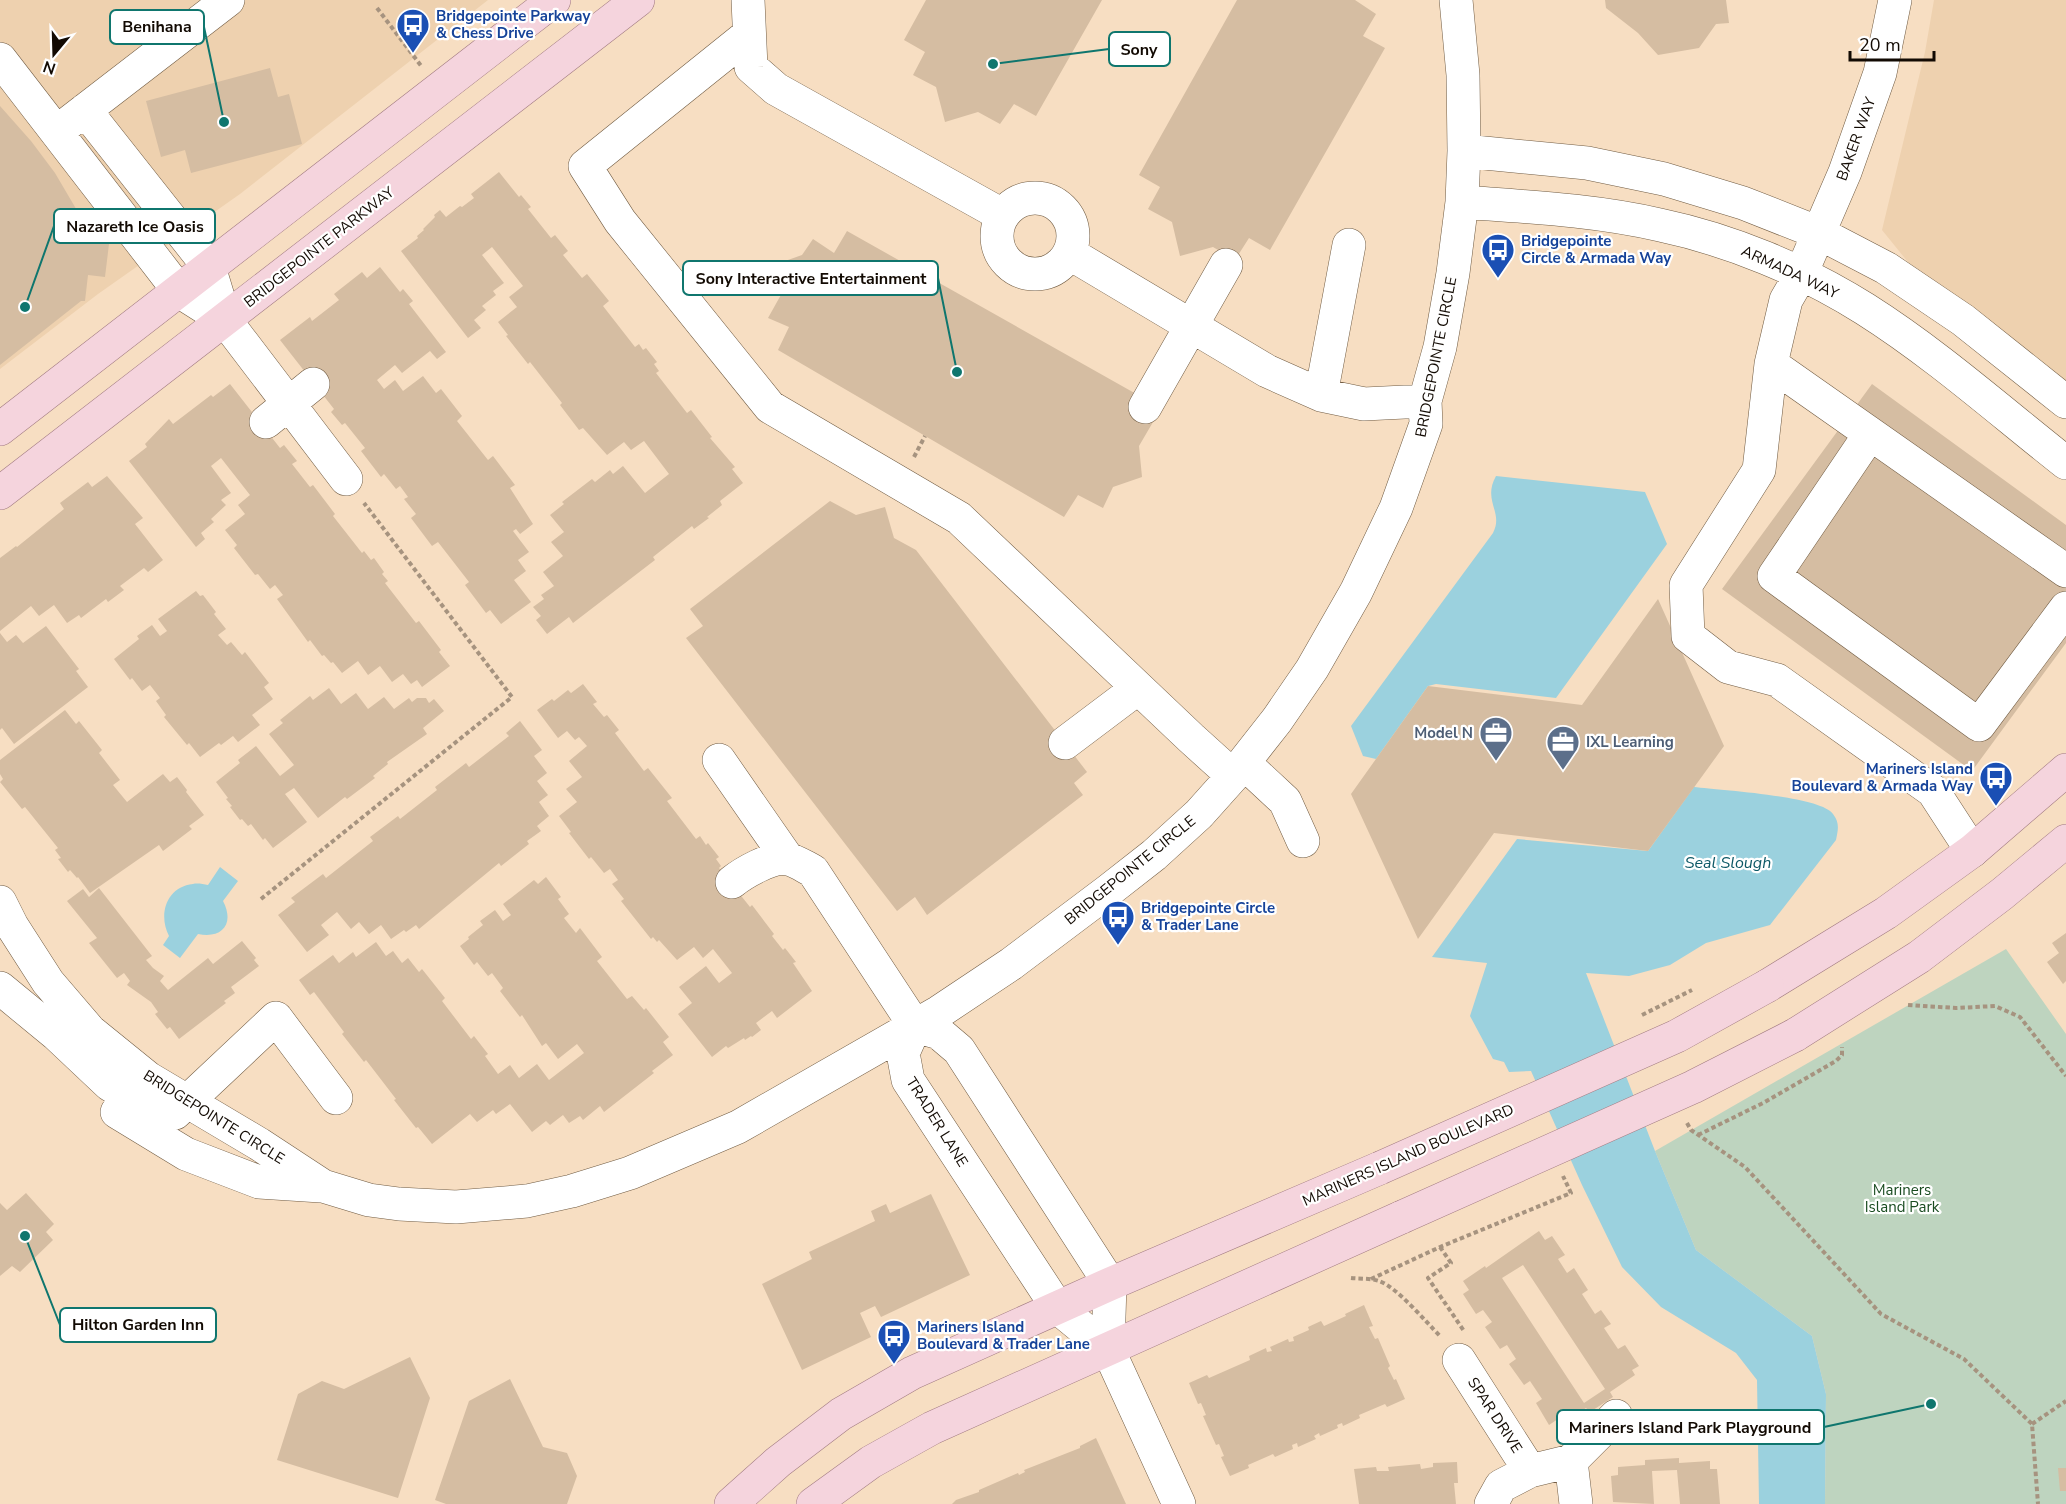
<svg xmlns="http://www.w3.org/2000/svg" width="2066" height="1504" font-family="'Nunito Sans',sans-serif">
	<rect width="100%" height="100%" fill="#f7dec2"/>
	<!-- built -->
	<path fill="#eed1af" d="M0,0H488L240,194L98,294L0,369Z
		M1934,0H2066V384L1916,272L1882,230L1925,52Z"/>
	<!-- green -->
	<path fill="#bed4bf" d="M2006,949L2066,1034V1504H1825L1826,1394L1812,1336L1696,1250L1655,1151Z"/>
	<!-- water -->
	<path fill="#9bd1de" d="M1496,476L1645,492L1667,544L1556,698L1436,684L1428,686L1376,759L1363,756L1351,726L1493,533C1504,512 1482,501 1496,476Z
		M1694,787C1719,790 1821,796 1833,814C1840,823 1838,830 1836,840L1770,925L1706,943L1670,965L1629,976L1586,973L1655,1151L1696,1250L1812,1336L1826,1394L1825,1504H1759L1757,1380L1736,1353L1661,1307L1622,1267L1582,1185L1531,1071L1509,1072L1504,1062L1493,1059L1470,1016L1487,963L1432,957L1517,839L1648,851Z
		M220,867L238,881L223,901C235,924 222,939 198,934L180,958L163,945L169,936C158,915 166,887 193,884C197,883 203,884 208,885Z"/>
	<!-- building -->
	<path fill="#d5bda2" fill-rule="evenodd" d="M926,0H1102L1036,116L1014,104L1000,124L978,112L945,122L936,87L913,75L925,52L904,40Z
		M1237,0H1355L1376,14L1363,36L1385,48L1270,250L1249,238L1235,260L1213,247L1180,256L1172,222L1148,209L1160,187L1139,175Z
		M1605,0H1726L1729,23L1716,24L1699,48L1658,55L1638,33L1606,8Z
		M270,68L278,97L289,94L302,144L191,173L185,150L161,157L146,101Z
		M0,106L31,141L55,173L75,207L92,242L109,244L105,277L88,275L85,301H81L0,365Z
		M499,172L519,197L521,195L531,207L528,209L551,238L555,235L568,251L563,255L582,278L587,274L609,301L603,306L635,347L639,344L643,350L646,348L657,362L654,364L659,371L656,373L687,413L691,410L712,437L710,438L735,467L732,469L743,483L720,501L722,505L707,517L709,518L694,529L692,526L653,557L655,560L573,623L569,617L547,634L536,620L541,616L533,607L544,599L541,595L554,586L543,572L563,556L551,542L564,532L550,515L564,504L562,502L592,479L595,482L610,470L613,474L623,466L645,493L669,474L644,441L631,450L624,442L607,455L583,428L579,430L560,405L562,403L530,362L528,364L506,336L508,335L498,322L517,307L509,297L523,286L492,247L482,255L504,283L493,291L496,295L482,306L486,310L474,320L481,328L468,338L401,251L418,238L417,236L424,230L423,229L435,217L434,215L440,210L446,217L460,206L462,207L474,198L471,194Z
		M847,231L1138,395L1129,408L1153,422L1139,446L1142,477L1113,487L1103,508L1078,495L1064,517L778,350L789,327L768,318L782,293L771,266L802,255L813,239L834,253Z
		M380,267L400,292L403,289L413,301L409,304L446,352L437,359L430,351L402,373L395,365L377,380L384,389L395,380L403,391L423,376L436,393L441,389L462,416L457,421L488,460L493,456L515,485L510,488L533,524L520,534L516,529L513,531L529,552L518,560L526,571L514,580L531,602L501,624L490,610L486,613L465,585L469,582L438,542L432,546L411,518L416,514L404,499L408,497L400,486L396,489L384,474L381,477L361,451L365,448L345,423L342,425L331,412L334,409L280,340L310,317L312,321L339,300L334,294L362,272L367,278Z
		M230,384L280,448L284,445L297,461L292,464L310,487L313,485L335,514L333,516L362,553L364,551L371,560L374,558L384,572L382,574L388,581L385,583L416,623L419,621L441,650L439,652L450,666L422,687L417,680L411,684L403,674L392,682L380,666L368,675L358,661L342,673L333,662L331,663L324,655L322,656L310,640L308,642L277,599L283,595L275,585L270,589L258,574L255,575L234,548L237,545L225,530L245,514L238,505L250,495L221,458L211,466L231,493L221,500L226,505L211,519L214,522L201,533L205,539L196,547L129,461L147,447L145,444L169,419L173,424L211,395L213,397Z
		M1872,384L2066,525V643L1972,771L1722,589Z
		M107,476L143,518L135,524L163,560L148,572L144,568L120,586L124,590L108,602L106,599L81,618L79,615L67,623L54,605L39,616L31,606L0,631V558L16,546L17,547L64,509L60,503L88,482L92,487Z
		M830,501L856,515L885,507L894,538L916,550L1087,772L1074,783L1083,795L927,915L915,897L897,911L686,638L703,626L690,609Z
		M196,591L200,596L203,595L216,612L214,614L226,629L218,635L227,645L231,642L242,655L245,652L269,683L264,687L273,699L252,715L260,725L238,742L233,736L221,745L219,743L200,757L189,743L187,745L164,717L166,715L156,701L160,698L150,685L142,691L132,678L130,680L114,659L139,639L137,636L152,625L160,636L167,631L158,619Z
		M1658,599L1724,746L1648,851L1494,833L1418,939L1351,794L1428,686L1582,705Z
		M46,626L79,669L76,671L88,687L14,744L2,728L0,730V633L7,642L16,635L23,643Z
		M583,684L597,702L593,704L604,717L607,715L619,730L615,733L644,771L648,768L672,798L667,801L696,839L700,836L706,845L708,843L719,857L716,859L721,866L719,868L750,907L752,905L774,934L772,936L783,950L785,948L796,962L793,963L812,991L777,1018L772,1011L756,1023L761,1030L752,1037L751,1036L745,1040L744,1038L728,1048L726,1046L712,1057L678,1014L692,1003L679,987L706,966L719,983L732,973L713,949L703,958L694,947L677,960L659,940L657,942L653,937L651,939L621,901L624,899L612,884L618,880L610,869L604,873L591,857L589,859L569,833L571,832L559,816L577,802L566,789L582,777L569,761L587,746L579,737L575,740L567,731L558,738L537,710L552,699L554,701L568,690L571,693Z
		M329,688L341,704L356,693L368,709L384,697L394,709L409,698L412,702L417,698H426L429,703L434,699L444,711L423,728L427,734L387,762L388,764L373,776L375,778L347,799L345,797L318,818L294,788L285,794L307,822L273,848L265,838L263,840L251,824L248,826L242,819L240,820L230,807L232,806L226,799L228,798L216,782L240,763L238,760L256,746L280,776L294,765L269,734L283,723L280,720L310,696L313,700Z
		M65,710L76,724L79,721L102,750L99,753L120,780L113,785L127,802L163,774L170,782L177,777L187,790L186,792L204,815L189,826L192,829L163,851L159,845L90,893L78,877L77,878L70,870L68,872L58,859L61,858L55,850L58,848L25,807L22,809L0,782L3,779L0,774V760Z
		M520,721L542,750L534,756L547,773L537,781L548,795L539,802L549,816L537,826L541,831L527,841L529,844L501,866L499,863L419,929L416,925L406,932L404,930L391,939L381,925L369,934L359,922L351,929L337,912L321,925L329,935L307,952L278,915L295,902L291,898L323,874L326,878L373,841L370,837L398,816L400,819L437,790L435,787L466,763L469,767L509,736L506,733Z
		M546,877L561,897L558,899L569,914L564,918L576,933L580,928L602,957L597,961L627,999L632,996L644,1010L646,1008L669,1037L663,1042L673,1055L652,1071L654,1073L604,1112L600,1106L583,1120L580,1116L569,1123L563,1115L550,1125L546,1121L532,1132L510,1104L496,1114L493,1110L477,1122L470,1114L432,1144L418,1127L416,1128L394,1100L396,1099L366,1060L364,1062L342,1034L344,1032L314,992L310,995L299,980L333,955L339,963L353,952L356,957L376,942L386,956L393,951L402,963L408,958L419,972L422,969L445,998L442,1001L471,1039L474,1036L488,1054L485,1056L498,1074L510,1065L519,1078L537,1064L549,1080L584,1053L577,1044L558,1059L546,1043L542,1046L522,1015L520,1017L500,991L503,988L492,973L488,976L477,962L474,965L460,946L469,939L468,937L483,925L480,921L495,910L503,921L511,915L503,904L534,880L538,884Z
		M99,888L152,956L146,960L153,968L164,976L160,981L168,990L208,958L213,964L242,941L256,958L254,960L259,966L231,987L235,993L224,1001L226,1003L179,1039L170,1027L167,1029L155,1014L158,1012L151,1002L127,985L130,981L124,973L117,978L89,943L97,938L67,901L83,889L89,897Z
		M2066,933V981L2063,984L2047,962L2059,953L2052,943Z
		M26,1193L54,1224L46,1232L53,1240L20,1272L12,1266L0,1276V1203L7,1210Z
		M931,1194L970,1275L881,1317L875,1306L860,1313L871,1337L802,1370L762,1284L812,1259L809,1252L875,1221L871,1211L886,1204L890,1213Z
		M1539,1231L1545,1240L1552,1236L1565,1255L1558,1259L1567,1273L1574,1268L1588,1290L1582,1294L1595,1314L1601,1310L1611,1324L1604,1328L1618,1349L1625,1345L1639,1366L1632,1370L1635,1375L1610,1392L1613,1397L1590,1412L1586,1408L1561,1424L1558,1419L1549,1425L1536,1403L1542,1399L1530,1381L1524,1385L1509,1364L1516,1359L1507,1345L1500,1349L1485,1327L1492,1322L1483,1310L1476,1314L1463,1294L1469,1290L1463,1281L1485,1266L1486,1268ZM1523,1265L1605,1389L1584,1403L1502,1278Z
		M1364,1305L1373,1326L1369,1327L1375,1339L1378,1338L1390,1366L1388,1368L1394,1380L1396,1379L1405,1399L1387,1407L1385,1404L1359,1415L1360,1418L1343,1426L1342,1423L1337,1425L1338,1428L1320,1436L1319,1433L1314,1436L1316,1439L1298,1447L1297,1443L1292,1445L1293,1449L1275,1457L1273,1454L1248,1465L1249,1468L1230,1476L1221,1457L1224,1456L1219,1444L1216,1445L1203,1416L1206,1415L1201,1403L1198,1404L1189,1383L1207,1375L1209,1378L1250,1360L1249,1356L1266,1348L1267,1352L1272,1351L1270,1347L1288,1339L1289,1342L1294,1341L1293,1337L1309,1330L1308,1327L1321,1321L1324,1326L1346,1316L1345,1314Z
		M410,1357L430,1398L398,1498L277,1460L298,1394L322,1381L344,1389Z
		M510,1379L543,1447L567,1453L577,1476L567,1504H446L435,1500L469,1401Z
		M1096,1438L1126,1504H952L956,1500L979,1492V1490L1018,1473L1019,1475L1025,1472L1024,1470L1080,1448V1446Z
		M1679,1458V1463L1710,1461V1469H1717L1720,1504H1680L1677,1470L1652,1471L1654,1504L1613,1502L1611,1476L1618,1475V1467L1645,1465V1460Z
		M1457,1462L1458,1483H1454L1456,1504H1359L1354,1469L1376,1467L1377,1471H1389L1388,1467L1420,1464L1421,1469L1433,1467V1463Z
		M2058,1468H2066V1491H2060Z"/>
	<g fill="none" stroke-linecap="round" stroke-linejoin="round">
		<!-- minor casing -->
		<g stroke="#715c43" stroke-width="34">
			<path id="minor" d="M748,0L751,67L776,89L1002,215
				M1895,0L1880,73L1845,172L1801,274L1786,300L1771,364L1759,470L1686,585L1688,636L1728,667L1777,680L1933,791L1972,851
				M748,35L585,166L620,221L770,407L959,518L1191,738L1233,776
				M0,59L179,291L225,320L346,479
				M85,110L209,267L225,320
				M67,124L228,0
				M1464,151L1587,163L1664,179L1743,203L1819,233L1886,268L1963,320L2066,402
				M997 236a38 38 0 1 1 76 0a38 38 0 1 1-76 0Z
				M1462,202C1529,207 1595,210 1660,225C1731,240 1803,270 1865,309C1936,354 2000,411 2066,463
				M1069,253L1267,371L1321,395L1364,404L1425,401
				M1771,364L2066,571
				M1321,395L1349,245
				M1145,407L1226,265
				M266,422L313,384
				M1870,434L1774,576L1979,725L2066,608
				M1065,743L1138,688
				M719,760L787,858
				M1244,763L1285,801L1303,841
				M732,882C743,873 772,856 787,859C795,860 805,867 813,871L915,1026
				M0,902L12,926L48,982L90,1031L148,1078L259,1144L323,1186L369,1200L399,1204L456,1207L527,1201L572,1191L630,1173L738,1127L939,1012L1011,964L1108,891L1154,855L1199,814L1233,776L1277,720L1312,669L1356,592L1396,508L1426,424L1425,401L1440,347L1453,273L1462,202L1464,151L1463,75L1456,0
				M0,988L56,1034L109,1084L152,1111L175,1113L276,1018L336,1098
				M915,1026L939,1033L959,1050L1110,1284L1108,1349L1179,1504
				M915,1026L903,1053L908,1080L1057,1307L1108,1349
				M117,1112L186,1154L259,1182L321,1186
				M1459,1360L1530,1471
				M1571,1461L1616,1416
				M1491,1504L1501,1486L1530,1471L1571,1461L1576,1504"/>
		</g>
		<!-- major casing -->
		<g stroke="#a27b82" stroke-width="34">
			<path id="major" d="M0,429L554,0
				M0,493L638,0
				M1767,986L1886,913L1972,851L2066,770
				M1795,1035L1919,957L2002,894L2066,841
				M731,1504L778,1462L841,1414L912,1373L1110,1284L1380,1168
				M813,1504L871,1462L932,1428L1402,1217"/>
		</g>
		<!-- path -->
		<path stroke="#a6937f" stroke-width="4" stroke-dasharray="4.5 3" stroke-linecap="butt" d="M377,8L422,67
			M914,457L925,436
			M261,899L512,697L364,503
			M1908,1005L1956,1008L1995,1006L2020,1017L2066,1076
			M1642,1015L1692,990
			M1687,1123L1691,1130L1745,1167L1881,1314L1964,1359L2032,1424L2038,1504
			M1698,1135L1765,1102L1836,1061L1842,1055V1047
			M1440,1247L1451,1263L1428,1278L1464,1331
			M1351,1278C1360,1279 1370,1278 1379,1281C1397,1287 1426,1322 1440,1336
			M1371,1279L1440,1247L1571,1193L1563,1176
			M2032,1424L2066,1401"/>
		<!-- minor -->
		<use href="#minor" stroke="#fff" stroke-width="33"/>
		<!-- major -->
		<use href="#major" stroke="#f5d4dd" stroke-width="33"/>
		<!-- major-bridge casing -->
		<g stroke="#a27b82" stroke-width="34" stroke-linecap="butt">
			<path id="major-bridge" d="M1380,1168L1677,1036L1767,986
				M1402,1217L1693,1087L1795,1035"/>
		</g>
		<!-- major-bridge -->
		<use href="#major-bridge" stroke="#f5d4dd" stroke-width="33"/>
	</g>
	<!-- icons -->
	<defs>
		<g id="bus-pin" transform="scale(1.725)"><path d="M0 17L-7.5 6A9.5 9.5 0 1 1 7.5 6Z" fill="#1a4fb4" stroke="#fff"/><path d="M-5-6H5V4H4V6H2V4H-2V6H-4V4H-5ZM-3.5-4V0h7V-4ZM-3.5 1.2v1.5H-2V1.2ZM2 1.2v1.5H3.5V1.2Z" fill="#fff"/></g>
		<g id="office-pin" transform="scale(1.725)"><path d="M0 17L-7.5 6A9.5 9.5 0 1 1 7.5 6Z" fill="#5c6f8a" stroke="#fff"/><path d="M-6-3h4V-5.5h4V-3h4V5H-6ZM-1-4.5V-3h2v-1.5ZM-6 0V1H6V0Z" fill="#fff"/></g>
	</defs>
	<g fill-rule="evenodd">
		<use href="#bus-pin" x="413" y="25"/>
		<use href="#bus-pin" x="1498" y="250"/>
		<use href="#office-pin" x="1496" y="733"/>
		<use href="#office-pin" x="1563" y="742"/>
		<use href="#bus-pin" x="1996" y="778"/>
		<use href="#bus-pin" x="1118" y="917"/>
		<use href="#bus-pin" x="894" y="1336"/>
	</g>
	<g text-anchor="middle" dominant-baseline="central" stroke-width="4.5" stroke-linejoin="round" paint-order="stroke">
		<!-- transit labels -->
		<g font-size="15" font-weight="bold" fill="#164399" stroke="#fff" text-anchor="start">
			<text x="436" y="16">Bridgepointe Parkway<tspan x="436" dy="17">&amp; Chess Drive</tspan></text>
			<text x="1521" y="241">Bridgepointe<tspan x="1521" dy="17">Circle &amp; Armada Way</tspan></text>
			<text x="1973" y="769" text-anchor="end">Mariners Island<tspan x="1973" dy="17">Boulevard &amp; Armada Way</tspan></text>
			<text x="1141" y="908">Bridgepointe Circle<tspan x="1141" dy="17">&amp; Trader Lane</tspan></text>
			<text x="917" y="1327">Mariners Island<tspan x="917" dy="17">Boulevard &amp; Trader Lane</tspan></text>
		</g>
		<!-- street labels -->
		<g font-size="15" fill="#120a03" stroke="#fff">
			<text transform="translate(1856 139) rotate(-70)">BAKER WAY</text>
			<text transform="translate(319 247) rotate(-38)">BRIDGEPOINTE PARKWAY</text>
			<text transform="translate(1790 272) rotate(25)">ARMADA WAY</text>
			<text transform="translate(1436 357) rotate(-79)">BRIDGEPOINTE CIRCLE</text>
			<text transform="translate(1130 870) rotate(-39)">BRIDGEPOINTE CIRCLE</text>
			<text transform="translate(214 1117) rotate(32)">BRIDGEPOINTE CIRCLE</text>
			<text transform="translate(937 1122) rotate(58)">TRADER LANE</text>
			<text transform="translate(1408 1155) rotate(-24)">MARINERS ISLAND BOULEVARD</text>
			<text transform="translate(1495 1415) rotate(57)">SPAR DRIVE</text>
		</g>
		<!-- service labels -->
		<g font-size="15" font-weight="bold" fill="#4e5e75" stroke="#fff" text-anchor="end">
			<text x="1473" y="733">Model N</text>
			<text x="1586" y="742" text-anchor="start">IXL Learning</text>
		</g>
		<!-- park labels -->
		<g font-size="15" fill="#1a4c21" stroke="#fff">
			<text x="1902" y="1190">Mariners<tspan x="1902" dy="17">Island Park</tspan></text>
		</g>
		<!-- water labels -->
		<g font-size="16" font-style="italic" fill="#0c5866" stroke="#fff">
			<text x="1728" y="863">Seal Slough</text>
		</g>
	</g>
	<!-- callouts -->
	<path fill="none" stroke="#0f766e" stroke-width="2" d="M224 122L204 27M993 64L1109 49M25 307L54 226M957 372L938 278M25 1236L60 1325M1931 1404L1824 1427"/>
	<g fill="#0f766e" stroke="#fff" stroke-width="2">
		<circle cx="224" cy="122" r="6"/>
		<circle cx="993" cy="64" r="6"/>
		<circle cx="25" cy="307" r="6"/>
		<circle cx="957" cy="372" r="6"/>
		<circle cx="25" cy="1236" r="6"/>
		<circle cx="1931" cy="1404" r="6"/>
	</g>
	<g fill="#fff" stroke="#0f766e" stroke-width="2">
		<rect x="110" y="10" width="94" height="34" rx="6"/>
		<rect x="1109" y="32" width="61" height="34" rx="6"/>
		<rect x="54" y="209" width="161" height="34" rx="6"/>
		<rect x="683" y="261" width="255" height="34" rx="6"/>
		<rect x="60" y="1308" width="156" height="34" rx="6"/>
		<rect x="1557" y="1410" width="267" height="34" rx="6"/>
	</g>
	<g font-size="16" text-anchor="middle" font-weight="bold" fill="#120a03">
		<text x="157" y="32">Benihana</text>
		<text x="1139" y="55">Sony</text>
		<text x="135" y="232">Nazareth Ice Oasis</text>
		<text x="811" y="284">Sony Interactive Entertainment</text>
		<text x="138" y="1330">Hilton Garden Inn</text>
		<text x="1690" y="1433">Mariners Island Park Playground</text>
	</g>
	<!-- north arrow -->
	<g transform="translate(54 54) rotate(199)" stroke="#ffffff" stroke-width="4.5" paint-order="stroke">
	<path d="M0-4.5L10 22L0 15L-10 22Z" fill="#120a03"/>
	<text y="-9" font-size="16" font-weight="bold" text-anchor="middle" fill="#120a03">N</text>
	</g>
	<!-- scale -->
	<path d="M1850 51v9h84v-9" fill="none" stroke="#120a03" stroke-width="3"/>
	<text x="1859" y="51" font-size="18" fill="#120a03" stroke="#ffffff" stroke-width="4.5" paint-order="stroke">20 m</text>
</svg>
